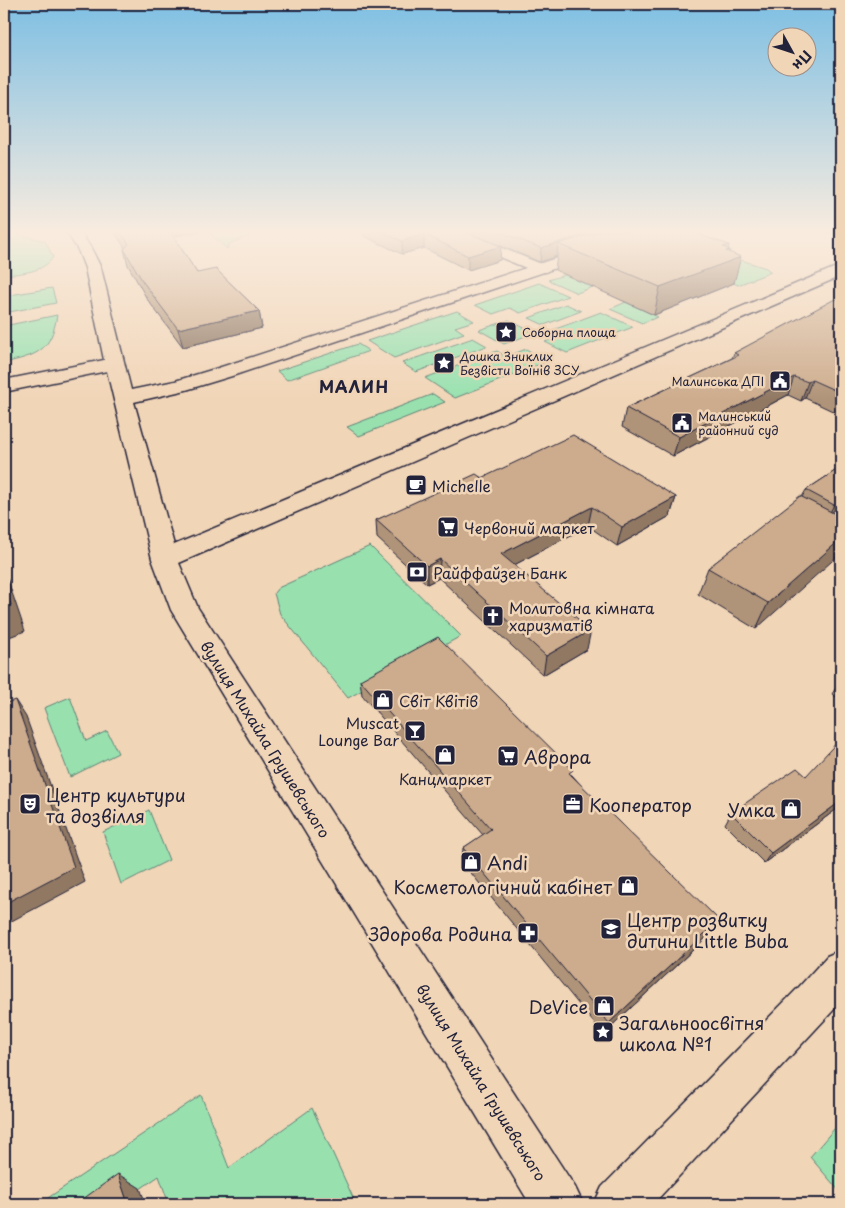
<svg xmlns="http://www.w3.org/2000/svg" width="845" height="1208" font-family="'Playpen Sans',sans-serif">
	<rect width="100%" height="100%" fill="#f1d5b7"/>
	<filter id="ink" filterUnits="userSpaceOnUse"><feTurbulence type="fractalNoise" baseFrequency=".02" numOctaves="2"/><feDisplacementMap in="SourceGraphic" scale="10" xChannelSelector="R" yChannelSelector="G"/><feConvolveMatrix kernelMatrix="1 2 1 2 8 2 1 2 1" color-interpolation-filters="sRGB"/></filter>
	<g filter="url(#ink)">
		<!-- green -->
		<path fill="#98e1af" stroke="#5d8275" d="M4,231L45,241L53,257C43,273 21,273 4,275Z
			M208,231H260L229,244L227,249Z
			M741,260L766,268L771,272L738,285L719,277L717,269Z
			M564,275L568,276L593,287L577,293L548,280Z
			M539,283L568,296L520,313L510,308L493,314L475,305Z
			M52,288L56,303L4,313V296Z
			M626,302L658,317L642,323L610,309Z
			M566,304L581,311L544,325L529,318Z
			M457,311L474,321L455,327L464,333L394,358L367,341Z
			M601,312L633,327L567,353L545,342L562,335L553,330Z
			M57,315C51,352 37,355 4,363V326Z
			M509,320L534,333L504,344L479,330Z
			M473,338L487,346L416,372L402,363Z
			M358,344L369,351L287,380L277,371Z
			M526,349L548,361L455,398L425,378L497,351L506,357Z
			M433,394L445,402L359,436L347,427Z
			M370,546L461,636L348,698L280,614L274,593L278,588Z
			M70,697L86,741L107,731L118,753L70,777L44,708Z
			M149,810L169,860L121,884L103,832Z
			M201,1095L229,1168L312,1108L356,1204H169L159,1176L118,1204H39Z
			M841,1121V1193L810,1157Z"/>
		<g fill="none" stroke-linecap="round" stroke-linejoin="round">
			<!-- street casing -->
			<g stroke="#22223b" stroke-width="3">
				<path id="street" d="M441,231H460L546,266L549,269L546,272H536L443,234Z
					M841,950V1002L653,1204H594L602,1187L799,987L827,956Z"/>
			</g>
			<!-- secondary casing -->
			<g stroke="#22223b" stroke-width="3">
				<path id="secondary" d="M66,231H80L92,250L101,268L131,390L175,381L218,368L640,231H660L658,234L232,376L186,390L134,402L174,545L841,265V276L179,563L198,608L575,1187L583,1204H530L171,610L152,559L107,371L4,392V380L104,360L85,268L78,250Z"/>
			</g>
			<!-- street -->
			<use href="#street" fill="#f1d5b7" fill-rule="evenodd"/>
			<!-- secondary -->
			<use href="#secondary" fill="#f1d5b7" fill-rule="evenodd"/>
		</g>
		<!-- wall -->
		<path fill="#b09479" stroke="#22223b" d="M114,231H202L173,236L197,273L259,311L262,328L183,347L147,299L128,265L124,249L125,248Z
			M363,231H463L501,246L500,260L468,270L424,248L402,254L364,236Z
			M464,231H689L729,245L728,249L730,250L729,252L734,283L654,315L555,270L557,256L540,262Z
			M822,231H841V236Z
			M841,301V415L805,398L801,401L788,395L673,456L622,427L626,408L732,358L734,353Z
			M841,467L832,512L756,629L698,594L708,568L802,497L806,490Z
			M482,478L676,497L670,516L617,546L588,526L514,565L587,649L543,675L439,578L427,584L377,538L376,520Z
			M360,680L572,775L711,933L603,1034L462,862L463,848L483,835L362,695Z
			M841,680V700L832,694Z
			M806,776L841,806L764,863L725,824L731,813Z"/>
		<!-- shaded-wall -->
		<path fill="#907863" stroke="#22223b" d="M166,231H202L168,237Z
			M596,231H620L558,244L557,256L540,262L541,248Z
			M424,234V248L402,254V241Z
			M729,245L728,251L730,250L727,262L741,257L734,283L654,315L660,287L723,247Z
			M501,246L500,260L468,270V256Z
			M259,311L262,328L183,347L178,329Z
			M794,377L788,395L673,456L679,437Z
			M812,380L805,398L801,401L808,382Z
			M676,497L670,516L617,546L622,527Z
			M841,500V506L829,514L834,505Z
			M592,507L588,526L499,573L501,554Z
			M841,539V553L756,629L768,603Z
			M440,559L439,578L427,584V566Z
			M4,569L25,631L4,639Z
			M591,630L587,649L543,675L546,656Z
			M15,700L26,717L85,882L4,925V904Z
			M841,801V806L764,863L771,853Z
			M719,920L711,933L603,1034L609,1023Z
			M118,1174L140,1188L146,1204H128Z"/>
		<!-- building -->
		<path fill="#cdac8d" stroke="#22223b" d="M120,231H170L197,273L216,269L259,311L178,329L143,282L124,249L129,244Z
			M380,231H463L501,246L468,256L424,234L402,241Z
			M497,231H596L541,248Z
			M602,231H689L729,245L723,247L730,250L726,251L741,257L660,287L558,244Z
			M835,299L841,301V393L812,380L808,382L794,377L679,437L626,408L739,355L734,353Z
			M573,435L676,497L622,527L592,507L501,554L591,630L546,656L440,559L427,566L376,520L476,474L482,478Z
			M841,467V500L834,505L806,490Z
			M800,496L841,517V539L768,603L708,568Z
			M4,583L11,605L4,608Z
			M438,637L573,770L569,773L719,920L609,1023L463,848L491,829L360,680Z
			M15,700L74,867L4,904V704Z
			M841,738V801L771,853L731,813L797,768L806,776Z
			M118,1174L128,1204H76Z"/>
	</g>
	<!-- sky -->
	<linearGradient id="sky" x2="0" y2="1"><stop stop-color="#7ebfe3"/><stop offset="0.58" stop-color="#f9ecdf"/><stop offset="1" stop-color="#f9ecdf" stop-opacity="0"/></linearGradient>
	<rect width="845" height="400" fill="url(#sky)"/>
	<!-- icons -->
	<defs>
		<g id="sight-square" transform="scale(1.125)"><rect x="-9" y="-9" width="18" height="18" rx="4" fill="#22223b" stroke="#f1d5b7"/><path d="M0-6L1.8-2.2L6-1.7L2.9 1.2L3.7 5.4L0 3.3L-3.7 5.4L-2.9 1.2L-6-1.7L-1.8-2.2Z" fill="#fff"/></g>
		<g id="civic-square" transform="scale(1.125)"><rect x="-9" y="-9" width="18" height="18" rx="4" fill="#22223b" stroke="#f1d5b7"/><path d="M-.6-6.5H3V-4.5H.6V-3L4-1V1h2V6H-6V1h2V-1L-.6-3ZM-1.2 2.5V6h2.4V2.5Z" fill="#fff"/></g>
		<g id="cafe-square" transform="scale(1.125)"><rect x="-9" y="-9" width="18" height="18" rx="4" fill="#22223b" stroke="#f1d5b7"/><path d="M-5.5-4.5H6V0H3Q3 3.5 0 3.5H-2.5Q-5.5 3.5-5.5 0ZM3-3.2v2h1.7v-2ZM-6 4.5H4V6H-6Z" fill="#fff"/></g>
		<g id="supermarket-square" transform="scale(1.125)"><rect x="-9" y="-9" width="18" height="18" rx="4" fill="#22223b" stroke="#f1d5b7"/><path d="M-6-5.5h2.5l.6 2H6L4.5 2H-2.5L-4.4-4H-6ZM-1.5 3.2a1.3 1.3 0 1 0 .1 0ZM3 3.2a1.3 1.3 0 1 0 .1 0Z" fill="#fff"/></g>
		<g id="bank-square" transform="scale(1.125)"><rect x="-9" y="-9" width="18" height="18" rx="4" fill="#22223b" stroke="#f1d5b7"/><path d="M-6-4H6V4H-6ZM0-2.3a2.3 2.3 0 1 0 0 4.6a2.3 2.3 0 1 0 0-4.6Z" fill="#fff"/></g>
		<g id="church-square" transform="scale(1.125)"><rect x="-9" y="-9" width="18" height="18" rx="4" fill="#22223b" stroke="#f1d5b7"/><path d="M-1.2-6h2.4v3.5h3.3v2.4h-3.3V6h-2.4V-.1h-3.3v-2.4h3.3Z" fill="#fff"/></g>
		<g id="shop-square" transform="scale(1.125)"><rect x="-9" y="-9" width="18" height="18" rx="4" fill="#22223b" stroke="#f1d5b7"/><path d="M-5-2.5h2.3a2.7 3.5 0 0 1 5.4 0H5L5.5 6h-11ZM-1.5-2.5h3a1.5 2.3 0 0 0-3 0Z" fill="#fff"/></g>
		<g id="bar-square" transform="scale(1.125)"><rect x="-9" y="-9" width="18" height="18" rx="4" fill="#22223b" stroke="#f1d5b7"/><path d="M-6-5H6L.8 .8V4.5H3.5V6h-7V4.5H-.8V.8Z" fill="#fff"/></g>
		<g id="theatre-square" transform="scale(1.125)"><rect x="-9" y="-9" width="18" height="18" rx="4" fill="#22223b" stroke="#f1d5b7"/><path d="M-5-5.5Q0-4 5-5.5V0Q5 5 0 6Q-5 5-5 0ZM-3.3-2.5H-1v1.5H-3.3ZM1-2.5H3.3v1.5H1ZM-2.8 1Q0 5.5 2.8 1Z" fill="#fff"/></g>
		<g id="office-square" transform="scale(1.125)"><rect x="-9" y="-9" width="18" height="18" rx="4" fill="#22223b" stroke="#f1d5b7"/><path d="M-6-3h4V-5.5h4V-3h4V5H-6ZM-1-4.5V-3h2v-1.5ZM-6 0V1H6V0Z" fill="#fff"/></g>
		<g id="school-square" transform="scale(1.125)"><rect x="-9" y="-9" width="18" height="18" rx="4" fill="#22223b" stroke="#f1d5b7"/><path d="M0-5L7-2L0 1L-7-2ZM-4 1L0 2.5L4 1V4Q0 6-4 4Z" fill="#fff"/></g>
		<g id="pharmacy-square" transform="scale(1.125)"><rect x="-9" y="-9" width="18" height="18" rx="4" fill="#22223b" stroke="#f1d5b7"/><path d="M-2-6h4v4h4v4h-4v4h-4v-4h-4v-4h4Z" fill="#fff"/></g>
	</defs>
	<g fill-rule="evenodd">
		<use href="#sight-square" x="506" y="332"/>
		<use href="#sight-square" x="444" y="363"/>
		<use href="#civic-square" x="780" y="381"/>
		<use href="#civic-square" x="682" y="423"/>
		<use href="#cafe-square" x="416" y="485"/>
		<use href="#supermarket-square" x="448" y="527"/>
		<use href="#bank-square" x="417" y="572"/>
		<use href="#church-square" x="493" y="616"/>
		<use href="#shop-square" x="383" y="700"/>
		<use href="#bar-square" x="415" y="731"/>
		<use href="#shop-square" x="445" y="755"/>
		<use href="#supermarket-square" x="508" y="756"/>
		<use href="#theatre-square" x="30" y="804"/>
		<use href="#office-square" x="573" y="804"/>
		<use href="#shop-square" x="791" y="809"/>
		<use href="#shop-square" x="471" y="862"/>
		<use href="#shop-square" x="628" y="886"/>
		<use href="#school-square" x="611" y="929"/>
		<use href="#pharmacy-square" x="528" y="933"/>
		<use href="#shop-square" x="604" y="1006"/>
		<use href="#sight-square" x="603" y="1032"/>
	</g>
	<g text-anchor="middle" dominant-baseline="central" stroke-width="5" stroke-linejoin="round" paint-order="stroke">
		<!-- far-poi labels -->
		<g font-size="12" fill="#22223b" stroke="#f1d5b7" text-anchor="start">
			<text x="522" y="332">Соборна площа</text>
			<text x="460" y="356">Дошка Зниклих<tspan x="460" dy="14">Безвісти Воїнів ЗСУ</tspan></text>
			<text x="764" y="381" text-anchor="end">Малинська ДПІ</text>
			<text x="698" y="416">Малинський<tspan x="698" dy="14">районний суд</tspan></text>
		</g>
		<!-- poi labels -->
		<g font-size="15" fill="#22223b" stroke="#f1d5b7" text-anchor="start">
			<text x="432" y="485">Michelle</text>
			<text x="464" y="527">Червоний маркет</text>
			<text x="433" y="572">Райффайзен Банк</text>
			<text x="509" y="607">Молитовна кімната<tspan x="509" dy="17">харизматів</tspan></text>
			<text x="399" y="700">Світ Квітів</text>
			<text x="399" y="722" text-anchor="end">Muscat<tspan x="399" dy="17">Lounge Bar</tspan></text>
			<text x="445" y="778" text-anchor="middle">Канцмаркет</text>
		</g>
		<!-- street labels -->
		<g font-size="15" fill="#22223b" stroke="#f1d5b7">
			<text transform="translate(266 739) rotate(58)">вулиця Михайла Грушевського</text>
			<text transform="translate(482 1082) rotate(58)">вулиця Михайла Грушевського</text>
		</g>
		<!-- far-district labels -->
		<g font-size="16" font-weight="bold" letter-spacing="1" fill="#22223b" stroke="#f1d5b7">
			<text x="354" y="386">МАЛИН</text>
		</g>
		<!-- near-poi labels -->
		<g font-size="18" fill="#22223b" stroke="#f1d5b7" text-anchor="start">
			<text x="524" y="756">Аврора</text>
			<text x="46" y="794">Центр культури<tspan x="46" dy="21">та дозвілля</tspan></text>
			<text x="589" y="804">Кооператор</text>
			<text x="775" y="809" text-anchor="end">Умка</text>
			<text x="487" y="862">Andi</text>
			<text x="612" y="886" text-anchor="end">Косметологічний кабінет</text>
			<text x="627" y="919">Центр розвитку<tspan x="627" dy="21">дитини Little Buba</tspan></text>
			<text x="512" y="933" text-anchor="end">Здорова Родина</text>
			<text x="588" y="1006" text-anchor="end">DeVice</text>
			<text x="619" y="1022">Загальноосвітня<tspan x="619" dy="21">школа №1</tspan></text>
		</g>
	</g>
	<!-- margin -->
	<rect width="845" height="1208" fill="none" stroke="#f1d5b7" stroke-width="20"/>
	<rect x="10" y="10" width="825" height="1188" fill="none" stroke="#22223b" stroke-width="2" filter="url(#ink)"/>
	<!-- north arrow -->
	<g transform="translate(792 52) rotate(130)"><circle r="24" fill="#f1d5b7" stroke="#9e8d85"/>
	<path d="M0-4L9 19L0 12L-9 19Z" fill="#22223b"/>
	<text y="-8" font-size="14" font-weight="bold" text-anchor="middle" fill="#22223b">Пн</text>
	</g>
</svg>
